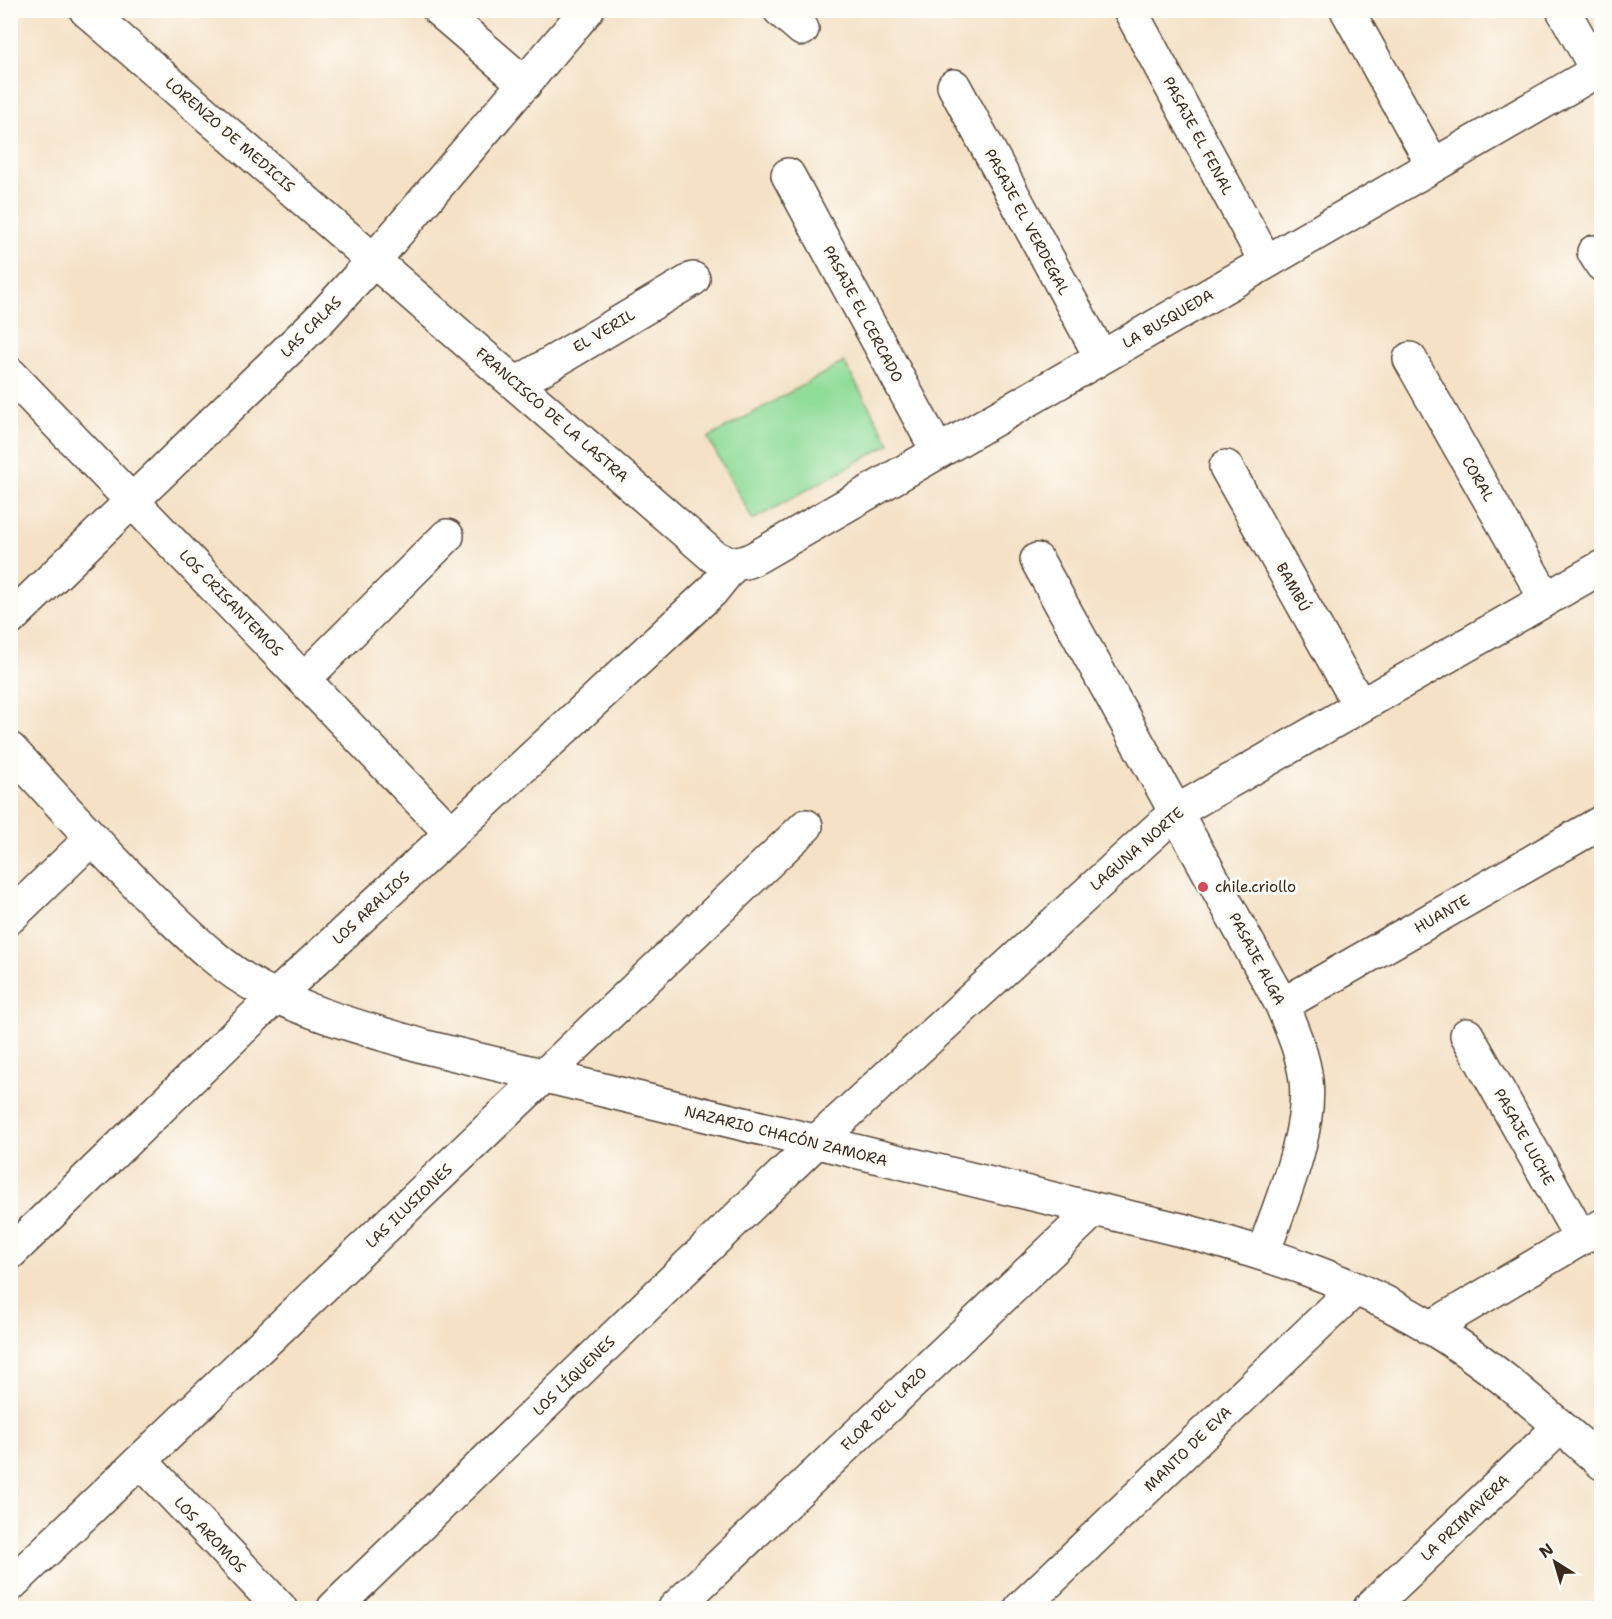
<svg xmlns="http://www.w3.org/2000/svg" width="1612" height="1619" font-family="'Shantell Sans',sans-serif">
	<rect width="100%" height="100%" fill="#fdfcf7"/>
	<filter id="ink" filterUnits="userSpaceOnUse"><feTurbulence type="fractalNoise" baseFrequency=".0167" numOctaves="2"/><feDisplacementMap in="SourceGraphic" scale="12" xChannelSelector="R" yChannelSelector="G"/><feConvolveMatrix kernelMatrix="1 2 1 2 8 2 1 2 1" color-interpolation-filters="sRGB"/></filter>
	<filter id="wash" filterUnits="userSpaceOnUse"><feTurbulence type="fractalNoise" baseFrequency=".008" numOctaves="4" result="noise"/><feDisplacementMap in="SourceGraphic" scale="24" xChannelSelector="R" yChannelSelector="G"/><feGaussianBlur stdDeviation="1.35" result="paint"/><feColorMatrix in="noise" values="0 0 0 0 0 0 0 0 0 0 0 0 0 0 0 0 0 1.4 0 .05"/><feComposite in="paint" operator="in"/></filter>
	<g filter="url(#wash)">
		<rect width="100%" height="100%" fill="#f4e1c6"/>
		<!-- green -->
		<path fill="#90dc99" stroke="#66835c" stroke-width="1.5" d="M844,362L890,444L753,520L708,438Z"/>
	</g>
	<g filter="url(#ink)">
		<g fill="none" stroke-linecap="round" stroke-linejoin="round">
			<!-- minor casing -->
			<g stroke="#574537" stroke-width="36">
				<path id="minor" d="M86,10L713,556C729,566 739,566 755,558L1602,68
					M439,10L525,84
					M780,10L802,29
					M1130,10L1266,262
					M1347,10L1433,165
					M1563,10L1597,70
					M954,86L1101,357
					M788,175L938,452
					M1594,252L1602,265
					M1410,359L1546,599
					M10,374L451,833
					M516,384L693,279
					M1226,467L1360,706
					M1037,560L1282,1005C1292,1030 1303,1054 1306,1080C1312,1133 1280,1203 1263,1254
					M10,619L322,317L374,260L587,10
					M304,679L447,536
					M10,749C62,805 112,862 167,914C195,941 224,969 259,988C311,1015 370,1030 426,1047L1181,1230C1266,1253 1354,1281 1430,1327C1493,1365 1547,1415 1602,1463
					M10,917L92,838
					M1282,1005L1602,822
					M1467,1035L1581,1238
					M10,1253L276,996L712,591L733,565
					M1430,1328L1602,1226
					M141,1461L280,1608
					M10,1585L806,826
					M334,1608L815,1143L1176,812L1602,567
					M675,1608L1094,1210
					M1021,1608L1355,1289
					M1370,1608L1560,1427"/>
			</g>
			<!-- minor -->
			<use href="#minor" stroke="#fff" stroke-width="33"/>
		</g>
	</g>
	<!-- markers -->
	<circle fill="#d1495b" stroke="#fdfcf7" stroke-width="2" cx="1203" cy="887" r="6"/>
	<g text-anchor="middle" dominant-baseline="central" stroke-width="6" stroke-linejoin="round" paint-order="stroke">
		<!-- street labels -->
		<g font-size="15" fill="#3b2a1e" stroke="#fdfcf7">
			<text transform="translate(230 135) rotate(41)">LORENZO DE MEDICIS</text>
			<text transform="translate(1198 136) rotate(62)">PASAJE EL FENAL</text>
			<text transform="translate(1027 222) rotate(62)">PASAJE EL VERDEGAL</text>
			<text transform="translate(863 314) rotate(62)">PASAJE EL CERCADO</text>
			<text transform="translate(1168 319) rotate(-30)">LA BUSQUEDA</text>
			<text transform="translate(311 327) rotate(-45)">LAS CALAS</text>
			<text transform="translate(604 331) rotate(-31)">EL VERIL</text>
			<text transform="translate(552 415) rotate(41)">FRANCISCO DE LA LASTRA</text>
			<text transform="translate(1478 479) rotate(60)">CORAL</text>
			<text transform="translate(1293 587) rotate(61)">BAMBÚ</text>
			<text transform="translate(231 603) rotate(46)">LOS CRISANTEMOS</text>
			<text transform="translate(1137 849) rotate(-41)">LAGUNA NORTE</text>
			<text transform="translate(371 908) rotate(-43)">LOS ARALIOS</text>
			<text transform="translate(1442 914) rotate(-30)">HUANTE</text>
			<text transform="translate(1257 959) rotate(62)">PASAJE ALGA</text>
			<text transform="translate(786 1136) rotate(14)">NAZARIO CHACÓN ZAMORA</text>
			<text transform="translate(1524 1137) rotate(61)">PASAJE LUCHE</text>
			<text transform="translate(409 1206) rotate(-44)">LAS ILUSIONES</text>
			<text transform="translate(574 1376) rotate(-44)">LOS LÍQUENES</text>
			<text transform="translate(884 1409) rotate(-44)">FLOR DEL LAZO</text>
			<text transform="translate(1188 1449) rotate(-44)">MANTO DE EVA</text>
			<text transform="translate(1465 1518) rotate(-44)">LA PRIMAVERA</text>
			<text transform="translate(210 1535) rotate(47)">LOS AROMOS</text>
		</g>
		<!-- poi labels -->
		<g font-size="15" fill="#3b2a1e" stroke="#fdfcf7" text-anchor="start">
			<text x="1215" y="887">chile.criollo</text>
		</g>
	</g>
	<!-- margin -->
	<rect width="1612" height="1619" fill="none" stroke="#fdfcf7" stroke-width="36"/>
	<!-- north arrow -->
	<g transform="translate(1555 1562) rotate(323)" stroke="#fdfcf7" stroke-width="4.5" paint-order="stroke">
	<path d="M0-4.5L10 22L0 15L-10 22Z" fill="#3b2a1e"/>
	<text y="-9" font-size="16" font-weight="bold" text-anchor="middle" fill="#3b2a1e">N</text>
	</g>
</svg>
